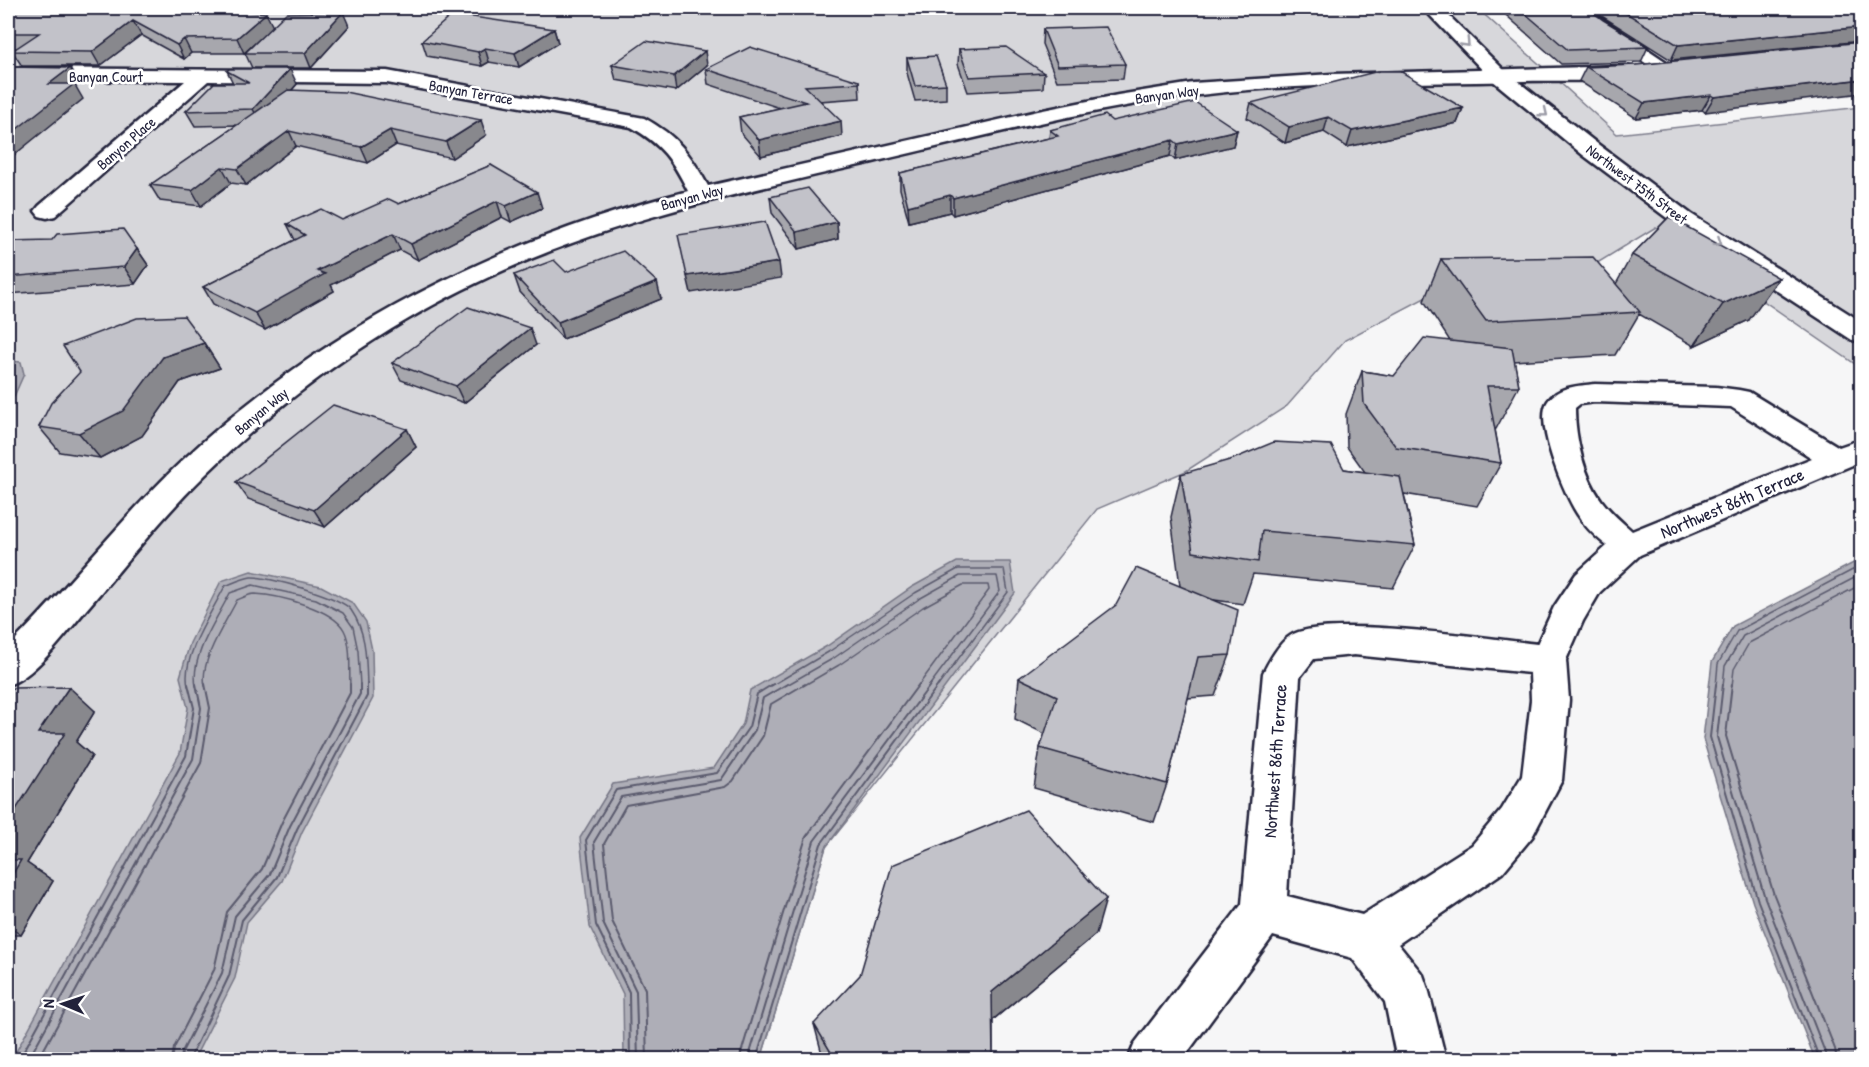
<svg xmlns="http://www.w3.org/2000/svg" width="1869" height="1067" font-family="'Patrick Hand',sans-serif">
	<rect width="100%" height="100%" fill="#f6f6f7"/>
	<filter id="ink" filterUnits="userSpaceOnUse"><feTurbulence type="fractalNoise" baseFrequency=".0167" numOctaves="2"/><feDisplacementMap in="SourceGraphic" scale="12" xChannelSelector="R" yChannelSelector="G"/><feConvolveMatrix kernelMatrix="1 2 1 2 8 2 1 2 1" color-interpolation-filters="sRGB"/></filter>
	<g filter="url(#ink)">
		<!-- green -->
		<path fill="#d7d7db" stroke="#7c7c8b" stroke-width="1.5" d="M8,8H1477L1617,134L1861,107V368L1656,227L1581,273L1438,291L1345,340L1287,406L1186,471L1097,509L826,847L761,1059H8Z"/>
		<!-- water -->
		<path fill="#aeaeb7" stroke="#767685" stroke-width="1.5" d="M8,361L21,362L24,374L8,410Z
			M1861,559V1059H1815L1753,903L1703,739L1712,662L1733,626Z
			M957,562H1010L1015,593L826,847L761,1059H624L623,994L590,927L580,838L613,784L714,768L743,724L750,690L827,646L912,587Z
			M251,571L321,586L353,603L366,622L372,650L373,698L302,832L282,881L247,922L235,978L194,1059H12L180,753L188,708L180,677L190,643L221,581Z"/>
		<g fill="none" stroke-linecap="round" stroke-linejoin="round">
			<!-- shore-far1 -->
			<path stroke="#5a5a6d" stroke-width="1.5" d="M188,686C181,657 212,612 225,586C233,583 243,578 251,577C267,576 342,597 351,610C367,633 366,659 367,686
				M196,686C190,656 217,619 230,593L253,585L316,599L343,613L353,627L358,651L360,686
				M205,686C199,661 226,622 237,600C242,598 249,594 255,594C278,595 333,609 344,630C352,645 349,669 350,686
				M771,686L830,651L915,593L958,569H1004L1008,592L938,686
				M785,686L834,658L919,599L960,576H997L1000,591L929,686
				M803,686L839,665L923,607L963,585H988L989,590L918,686
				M1716,686L1718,664L1737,631L1862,565
				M1723,686L1725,666L1743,636L1862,574
				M1732,686L1734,669L1749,643L1862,584"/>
			<!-- shore -->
			<path stroke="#5a5a6d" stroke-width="2" d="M1716,684L1710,737L1758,901L1820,1060
				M1723,684L1717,737L1765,898L1828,1060
				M1732,684L1726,736L1774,895L1835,1049L1837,1060
				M19,1060L186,756L194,708L188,684
				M28,1060L193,759L201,708L196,684
				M38,1060L201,763L210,708L205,684
				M172,1060L174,1048L214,970L227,912L262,869L282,822L350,693V684
				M181,1060L182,1052L222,973L235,916L270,874L290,826L360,694V684
				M189,1060L229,976L242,920L277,877L297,829L367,696V684
				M630,1060L629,992L596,925L586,840L616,790L717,773L749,727L757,694L773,684
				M638,1060L636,991L603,923L594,842L621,797L721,780L755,730L763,698L787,684
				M647,1060L645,989L612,921L604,844L626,805L725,787L733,781L763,736L771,704L805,684
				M739,1060L806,837L919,684
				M748,1060L814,841L931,684
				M756,1060L821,844L939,684"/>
			<!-- street casing -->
			<g stroke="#22223b" stroke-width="5">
				<path id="street" d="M1567,8H1586L1677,69L1675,73H1661L1598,32Z
					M1626,66L1633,68L1635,72L1633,76C1598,83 1559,80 1524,81C1436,83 1348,83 1261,89C1130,98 1004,131 877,161C732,195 598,222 462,290C368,337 280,401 205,475C164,515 128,561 91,604C70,628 37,676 8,685V647C69,587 122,517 185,458C326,326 501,239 688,191C672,159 662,145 631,127L387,83L208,81L55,216L47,218L39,216L35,211L39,206L185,81L8,80V68L387,71L644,118C677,136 690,153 708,186L1038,111L1118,95L1193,83L1332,74Z
					M1595,384L1716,387L1739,390L1749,392L1839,447L1862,439V461L1640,555L1600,592L1583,621L1566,660L1569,700L1562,780L1532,837L1502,873L1398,944L1423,975L1429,992L1446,1060H1397L1385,1002L1352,958L1273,936L1182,1060H1128L1135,1043L1242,904L1263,673C1269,661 1279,643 1290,636C1321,614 1493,639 1537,644L1554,607L1576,574L1607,546C1596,537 1585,527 1578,515C1565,496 1533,421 1548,401C1559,386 1578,386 1595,384ZM1595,402L1731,407L1812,458L1632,531C1622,522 1611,513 1602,501C1584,477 1575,438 1575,408L1580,404ZM1354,655L1530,673L1531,700L1522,776L1502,809L1472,845L1362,915L1287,896L1300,677L1314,659Z"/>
			</g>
			<!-- secondary casing -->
			<g stroke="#22223b" stroke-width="5">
				<path id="secondary" d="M1423,8H1441L1506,72L1599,145L1691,214L1862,322V342L1852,340L1675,224L1583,155L1492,80Z"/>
			</g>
			<!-- street -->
			<use href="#street" fill="#fff" fill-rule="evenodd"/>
			<!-- secondary -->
			<use href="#secondary" fill="#fff" fill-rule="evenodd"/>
		</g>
		<!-- wall -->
		<path fill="#a7a7ad" stroke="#22223b" stroke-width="1.5" d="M8,8L131,11L272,26H349L311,68H252L245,53L258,40L244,53H191L184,59L141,35L100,66H22L12,51L18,48H8Z
			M1498,8H1587L1603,20L1648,47L1641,62L1561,64Z
			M1589,8H1862L1671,60Z
			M554,29L558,43L519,67L489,62L482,66L427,56L422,41Z
			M1043,29L1125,64L1123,79L1057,81L1042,44Z
			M1862,42L1705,112L1702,110L1636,118L1579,81L1586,67L1636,65Z
			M959,49L1044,73L1043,88L968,92L958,64Z
			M907,58L946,84V99L915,101L907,73Z
			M612,65H707L676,91L616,80Z
			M706,69L859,81L860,98L820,101L842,136L761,156L741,133L739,117L780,108L708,84Z
			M227,71L297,84L292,90L486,135L452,158L396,145L368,163L296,146L246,185L231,183L201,206L160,201L150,185L237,125L195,126L186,111L233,83Z
			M1251,103L1463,108L1457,123L1347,147L1324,132L1285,143L1247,118Z
			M1112,121L1237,130L1233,146L1175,160L1170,156L953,215L950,212L909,222L900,189V173L1049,138L1050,130Z
			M491,165L542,208L511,222L502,217L418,260L400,250L331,285L334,291L265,330L213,304L203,287L295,240L287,224L342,220L399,204Z
			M770,197L837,222L838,239L799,249L772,213Z
			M1669,217L1749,320L1694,346L1639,314L1615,355L1514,361L1519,386L1496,429H1495L1501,463L1477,506L1404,494L1415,545L1393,588L1253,574L1243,604L1214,600L1230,655L1215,696L1188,698L1167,784L1154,822L1034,788L1040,748L1045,734L1015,719L1019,678L1180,586L1171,517L1181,474L1344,469L1365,472L1347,447L1346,414L1362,371L1394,376L1450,341L1424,301L1441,259L1616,284L1632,255Z
			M8,241L137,249L148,265L135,284L8,294Z
			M566,272L661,299L563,339L520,292L514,275Z
			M204,343L220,368L180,382L142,436L100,458L60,452L39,427Z
			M536,345L464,403L401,380L392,363Z
			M407,429L416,447L325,527L248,499L236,482Z
			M8,696L95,711L76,742L92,756L27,863L53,881L21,935H8Z
			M1096,934L993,1020V1059H825L822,1054L814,1024Z"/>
		<!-- shaded-wall -->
		<path fill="#88888d" stroke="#22223b" stroke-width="1.5" d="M123,8H129L135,18L118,11Z
			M343,12L349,26L311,68L305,53Z
			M266,13L273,27L244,53L237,38Z
			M133,21L141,35L100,66L92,52Z
			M1862,27V41L1671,60L1678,45Z
			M554,29L558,43L519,67L515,53Z
			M184,39L191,53L184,59L177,45Z
			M485,48L489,62L482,66L478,52Z
			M705,51L707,65L676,91L674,76Z
			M70,68L79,83L75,85L83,99L8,160V136L49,84Z
			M290,69L297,84L261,125L253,109Z
			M1862,79V93L1705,112L1714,97Z
			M1711,95L1702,110L1636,118L1644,103Z
			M1463,108L1457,123L1347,147L1352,131Z
			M1328,117L1324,132L1285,143L1289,127Z
			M481,120L486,135L452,158L446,142Z
			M841,121L842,136L761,156L759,140Z
			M390,130L396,145L368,163L361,147Z
			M1237,130L1233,146L1175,160L1178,144Z
			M289,131L296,146L246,185L237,169Z
			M1173,140L1170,156L953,215V198Z
			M222,167L231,183L201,206L192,190Z
			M537,192L542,208L511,222L506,206Z
			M950,195V212L909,222L908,206Z
			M497,201L502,217L418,260L411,244Z
			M837,222L838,239L799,249L797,232Z
			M393,234L400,250L331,285L334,291L265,330L255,313L317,271Z
			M137,249L148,265L135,284L124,267Z
			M779,262L781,278L691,293L687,276Z
			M1779,278L1749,320L1694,346L1723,304Z
			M657,282L661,299L563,339L558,322Z
			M530,328L536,345L464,403L456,386Z
			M204,343L220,368L180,382L142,436L100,458L79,433L163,357Z
			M407,429L416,447L325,527L314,510Z
			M69,687L95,711L76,742L92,756L27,863L53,881L21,935L8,926V822L38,733Z
			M1106,899L1096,934L989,1023L992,992Z"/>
		<!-- building -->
		<path fill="#c2c2c9" stroke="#22223b" stroke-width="1.5" d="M8,8H123L118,11L207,12L221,8L266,13L237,38L184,39L177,45L133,21L92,52L12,51L39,33H8Z
			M1519,8H1587L1603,20L1648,47L1568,50Z
			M1618,8H1862V27L1678,45Z
			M343,12L305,53H245L286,13Z
			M453,14L554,29L515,53L485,48L478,52L422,41Z
			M1106,27L1125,64L1058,66L1043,29Z
			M646,41L705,51L674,76L612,65Z
			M1862,42V79L1714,97L1711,95L1644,103L1586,67L1636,65Z
			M750,47L859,81V83L805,86L841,121L759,140L739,117L806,102L706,69Z
			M1006,47L1044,73L969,77L959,49Z
			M936,56L946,84L915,86L907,58Z
			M8,67L70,68L49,84H74L8,136Z
			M229,69H290L253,109L186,111L214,83H249L227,71Z
			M1379,71H1400L1463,108L1352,131L1328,117L1289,127L1251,103Z
			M288,90L345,92L481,120L446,142L390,130L361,147L289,131L237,169L222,167L192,190L150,185Z
			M1195,102L1237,130L1178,144L1173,140L953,198L950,195L908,206L900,173L1058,136L1050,130L1105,115L1112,121Z
			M491,165L537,192L506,206L497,201L411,244L393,234L317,271L325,274L255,313L203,287L305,235L287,224L321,209L342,220L389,199L399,204Z
			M808,188L837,222L797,232L770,197Z
			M1669,217L1779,278L1723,304L1632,255Z
			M765,222L779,262L687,276L678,235Z
			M123,229L137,249L124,267L8,277V241L52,240L57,234Z
			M623,251L657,282L558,322L514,275L554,260L566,272Z
			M1593,257L1640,312L1486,321L1441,259Z
			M468,307L530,328L456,386L392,363Z
			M184,316L204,343L163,357L123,411L79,433L39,427L51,403L80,372L63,346L137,318Z
			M1424,338L1512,348L1519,386H1487L1501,463L1396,447L1364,404L1362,371L1394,376Z
			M333,405L407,429L314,510L236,482Z
			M1274,442L1331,445L1344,469L1400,477L1415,545L1262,531L1258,562L1193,552L1181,474L1233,459Z
			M1136,568L1238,610L1230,655L1198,657L1167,784L1040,748L1057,696L1019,678L1116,605Z
			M69,687L38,733H65L8,822V696L13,688Z
			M1026,810L1106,899L992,992L993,1059H835L814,1024L860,975L892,865Z
			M8,860H21L8,882Z"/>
		<!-- one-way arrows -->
		<defs><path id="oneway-chevron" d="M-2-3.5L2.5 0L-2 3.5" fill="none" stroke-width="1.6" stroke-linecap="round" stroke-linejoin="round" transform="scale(1.5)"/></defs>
		<g stroke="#9c9ca7">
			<use href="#oneway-chevron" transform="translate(1466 43) rotate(46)"/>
			<use href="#oneway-chevron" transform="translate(1544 113) rotate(39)"/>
			<use href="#oneway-chevron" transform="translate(1718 242) rotate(33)"/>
		</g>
	</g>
	<g text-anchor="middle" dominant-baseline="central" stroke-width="5" stroke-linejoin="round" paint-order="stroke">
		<!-- far-street labels -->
		<g font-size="15" fill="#22223b" stroke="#fff">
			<text x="106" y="76">Banyan Court</text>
			<text transform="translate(471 92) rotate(10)">Banyan Terrace</text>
			<text transform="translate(1167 94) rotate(-8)">Banyan Way</text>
			<text transform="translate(126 143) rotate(-41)">Banyon Place</text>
			<text transform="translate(1637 184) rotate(37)">Northwest 75th Street</text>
			<text transform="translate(692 197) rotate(-15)">Banyan Way</text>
			<text transform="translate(261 411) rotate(-40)">Banyan Way</text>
		</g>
		<!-- street labels -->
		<g font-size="18" fill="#22223b" stroke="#fff">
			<text transform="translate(1732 503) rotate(-23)">Northwest 86th Terrace</text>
			<text transform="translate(1275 761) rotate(-86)">Northwest 86th Terrace</text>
		</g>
	</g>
	<!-- margin -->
	<rect width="1869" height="1067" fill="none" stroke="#fff" stroke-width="30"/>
	<rect x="15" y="15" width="1839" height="1037" fill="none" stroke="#22223b" stroke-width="2" filter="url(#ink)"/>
	<!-- north arrow -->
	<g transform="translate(63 1004) rotate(272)" stroke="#ffffff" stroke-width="4.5" paint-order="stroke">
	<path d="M0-4.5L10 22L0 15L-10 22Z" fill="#22223b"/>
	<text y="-9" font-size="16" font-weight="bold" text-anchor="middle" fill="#22223b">N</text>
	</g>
</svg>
